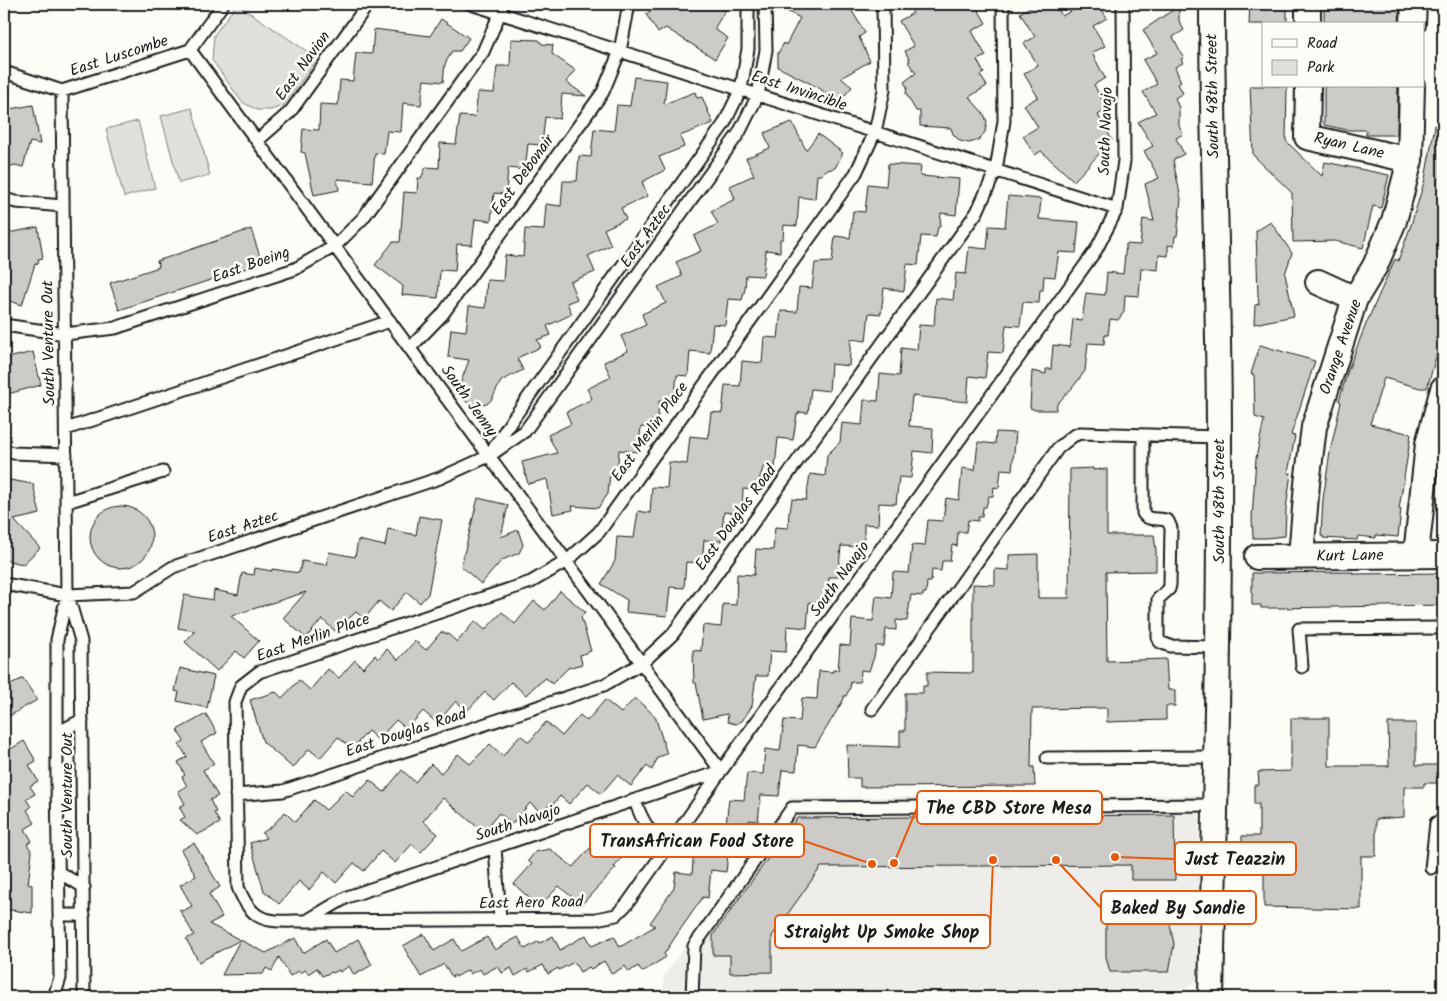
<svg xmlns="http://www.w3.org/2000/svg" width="1447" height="1001" font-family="Kalam,sans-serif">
	<rect width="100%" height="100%" fill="#fdfcf7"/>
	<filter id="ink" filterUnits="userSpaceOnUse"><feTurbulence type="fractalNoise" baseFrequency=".02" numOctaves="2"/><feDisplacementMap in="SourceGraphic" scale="10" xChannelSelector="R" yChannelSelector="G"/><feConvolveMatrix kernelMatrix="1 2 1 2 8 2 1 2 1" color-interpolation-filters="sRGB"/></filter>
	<g filter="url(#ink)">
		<!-- built -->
		<path fill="#eeede9" d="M1199,795V969L1198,976L1193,984L1186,989L663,994L664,976L790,798Z"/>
		<!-- green -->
		<path fill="#e0dfdb" stroke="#7e7e7c" d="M237,4L311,54L314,64L283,106L271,110H257L242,102L212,60L214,35Z
			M192,108L210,175L179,183L161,116Z
			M138,121L155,188L124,197L106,129Z"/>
		<!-- building -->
		<path fill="#cccbc8" stroke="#1c1c1c" d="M661,4H729L714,29L728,38L715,59L666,28L658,33L646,14Z
			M774,4H848L865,33L859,37L870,61L841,78L852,87L838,103L819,88L778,67V53L784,43L786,45L800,18Z
			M908,4H975L986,23L972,31L986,56L977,60L984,73L980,75L987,86L969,97L984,114L987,122L985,132L979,140L969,143L960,141L953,134L951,128L920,126V111H916L906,94L907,87L904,82L916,73L908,62L910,61L905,51L914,46L899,21L913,13Z
			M1035,4H1055L1062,16L1083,4H1099L1107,18L1093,26L1105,46L1092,53L1105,78L1094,85L1107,109L1098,115L1112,140L1074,181L1041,151L1035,155L1023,136L1038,127L1024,105L1038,97L1024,74L1038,65L1024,43L1035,37L1020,13Z
			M1250,4H1287V24H1249Z
			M1324,4H1400L1399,24H1324Z
			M1179,6V21L1184,30L1173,37L1184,58L1181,59L1183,63L1175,67L1181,82L1178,84L1183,93L1175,98L1179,108V126L1183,134L1176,138L1184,154L1173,160L1181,199L1177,236H1175L1174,246L1168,245V256L1159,255L1158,270L1141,268L1139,296L1125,295L1124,312L1118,320L1110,319L1108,335H1105L1104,344L1088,343L1085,371L1073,387L1057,404L1056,410H1034V409L1030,408L1032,371L1046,374V369H1051L1053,345L1070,347L1073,319L1082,320L1086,293L1105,295L1107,272L1123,274L1126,244L1140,245L1143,219L1154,221L1145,184L1159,178L1144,151L1153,146L1138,122L1156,113L1143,92L1157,84L1143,60L1157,53L1143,30Z
			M441,19L469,38L460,51H452L445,64L443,82L424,80L421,105L403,103L401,132L387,131L384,154L375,153L372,182L337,179L339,190L314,195L305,153L301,152L303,129L319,130L320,104L338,105L340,80L353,81L356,53L372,54L374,29L430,36Z
			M511,39L539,40L542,44L553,45L552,54L575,70L566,82L586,96L562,94L560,119L545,117L542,145L528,144L525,170L508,168L506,194L494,193L491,221L475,219L472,245L457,244L455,271L440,270L438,298L402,295L403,286L375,265L393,242H400L404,192L417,193L418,178H421L426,167L439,168L440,143L456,144L460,116L475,117L478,92L494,93L497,66H510Z
			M634,77L667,81L664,104L695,92L697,98L702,97L713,123L680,136L684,147L659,157L665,170L642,182L648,196L621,208L626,219L604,229L611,245L588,256L595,272L570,282L577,299L567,303L572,314L547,326L551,335L537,340L541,347L517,358L523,370L501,381L492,399L487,404L476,406L468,403L460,396L459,387L469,360L448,357L451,329L466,331L469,306L485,308L487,280L503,281L505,255L523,257L525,229L544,230L546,204L561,206L563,181H577L579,156L591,157L594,129L614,131L617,105L630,106Z
			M1250,86H1287L1286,141L1322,176L1325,162L1389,175L1381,208L1373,206L1363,248L1335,241L1293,242L1292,193L1253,155Z
			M1324,86H1398L1397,135H1366V130H1347L1324,125Z
			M33,105L40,144L30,142L23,167L15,165L4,168V110Z
			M792,122L806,150L818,134L843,153L835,168L824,171L822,175H817L815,199L799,197L797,226L784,225L783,239H780V252L766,250L763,276L746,275L745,289L742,300L728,299L725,325L713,324L710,353L690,351L688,376L677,375L674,403L659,401L657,428L641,427L638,452L619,450L617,474L610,473L608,494L598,508L572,506L573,510L553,514L547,479L528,484L522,462L557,453L548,435L571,424L566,412L592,399L587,389L611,377L604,362L628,351L621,336L646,325L642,314L666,303L658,287L682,276L676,262L701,251L694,236L718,224L711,211L735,199L730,186L754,175L746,158L770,148L764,133Z
			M1435,125L1443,126V333L1427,388H1420L1384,378L1370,424L1411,434L1399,509H1401L1398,537L1376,535V538L1358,536L1357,540L1323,538V536H1321L1323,499L1330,452L1341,402L1339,401L1348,370L1366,324L1395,259L1398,261L1411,225L1425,179Z
			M888,164L921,166L920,176L959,179L956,215L941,213L940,227H938L936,237L921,236L918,265L907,264L904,291L884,288L881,314L869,313L866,341L851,339L849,366L831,364L829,391L811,389L808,413L799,412V414H797L793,440L778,438L775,467L764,465L756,490L743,489L742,514L724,512L721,541L704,540L702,563L686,562L684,588L670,587L667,616L626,612L627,600L601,584L615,561L617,537L634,538L638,511L650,513L652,487L667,488L669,462L687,464L690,436L708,438L711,412L722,413L725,385L740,386L742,361L762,363L764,337L778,338L781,311L797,312L799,287L812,288L815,263L832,262L835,236L850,238L853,211L865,212L868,184L886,186Z
			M1008,196L1041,199L1039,219L1079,222L1076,253L1059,252L1055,277L1044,276L1043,290H1040L1039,303L1023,302L1020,326L1006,325L1003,353L988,352L985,378L969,376L967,402L912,396L909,426L933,428L932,453L914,451L911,478L899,477L896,504L879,503L878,525L864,524V547L841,546L838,577H829L827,604L809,602L807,628L787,626L786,652L770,651L768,676H756L752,706L742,721L736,724L728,722L727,714L703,719L696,683H694L693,650L701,651L703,625L721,627L723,604L736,605L737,574L754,575L756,549L773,550L775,527L788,528L789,512H790L792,499L806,500L810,474L825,476L827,455L840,442L842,423L862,425L864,400L878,401L880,374L899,376L901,348L917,350L919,325L934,326L936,298L953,300L956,273L966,274L969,247L987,249L989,226L1005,227Z
			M1271,222L1292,253L1285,274L1294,316L1254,324L1255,305L1259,304L1258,296L1256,231Z
			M38,227L43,258L38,259L39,263L35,264L22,305L4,299V234Z
			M251,229L262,263L119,310L110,283L159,267L157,261Z
			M1260,345L1315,361L1291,435L1295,436L1288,473H1291L1286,509L1285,536L1266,538H1253L1252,518L1256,458L1264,420L1255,417L1254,375L1251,374Z
			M33,352L41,385L4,395V359Z
			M996,432L1016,433L1012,470L1001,469L999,488L994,487L993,496H989L986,507H983L982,517H978V521L968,520L966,532H958L957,546L952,545L950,561H942L941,571L932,570L931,582H927L926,593H923V596L911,595L907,621L896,620V630L886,629L884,646H876L874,657L869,671L861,670L860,682H851L850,688L846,696H844V699L815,747L798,745L796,771L782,770L779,796L761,795L758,821L749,820L746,847L729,845L726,872L711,870L708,898L703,897L680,930L664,954L666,957L642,972L638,966L629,972L625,966L612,974L604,961L591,969L589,967L580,972L574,962L559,970L558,968L548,974L543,965L529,972L527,969L515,976L511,968L502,973L498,966L483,974L480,969L470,974L468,970L456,977L455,975L452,977L444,964L421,977L403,946L424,934L434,951L454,939L461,951L487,937L495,950L518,937L525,949L539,941L540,943L553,936L560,950L586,935L592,946L614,936L620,947L655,926L650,923L674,888L676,872L692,874L694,848L713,850L716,823L726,824L729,799L744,800L747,773L763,774L765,749L780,751L784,720L800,721L802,698L817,699L819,671L833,672V670H838L840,645L850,646L852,619L873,621L876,596L891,598L893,572L909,573L912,545L925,546L928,520L943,521L946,498L959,500L962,468L975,470L978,442L995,444Z
			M1093,468V470L1107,469V535H1154L1156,550V571L1106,572L1107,661L1166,659L1168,690H1175V706H1166V720L1107,722V708L1032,709L1031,767H1034L1035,786L860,787V778H848L847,745L900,747V731H905V693H923V686H927V672L973,673V584L995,585V569L1009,570V555L1038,554V598H1069L1070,469Z
			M4,479L33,484L40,514L14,520L40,548L23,564L4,560Z
			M478,498L508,505L501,537L518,530L523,545L519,553L502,560L481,584L461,566Z
			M90 537a31 31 0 1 1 62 0a31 31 0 1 1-62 0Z
			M419,516L442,520L428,594L420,603L407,592L391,611L379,601L364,619L356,612L335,631L322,619L306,638L283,618L306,592L231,616L259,641L244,658L236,651L217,671L185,642L195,631L178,628L184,595L213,600L214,590L238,595L242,573L254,575L255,568L272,571V569L299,573L302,561L327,565L329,552L355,557L358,540L385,546L388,529L416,535Z
			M1353,572V574L1443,573V605L1279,608H1261V605H1252V573Z
			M560,591L585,612L581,617L591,651L580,655L582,664L568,668L552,684L546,678L534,687L526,695L511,682L494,700L485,692L467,711L456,701L437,723L423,711L407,729L396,720L378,740L368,731L352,749L338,737L320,758L309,749L293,768L263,742L250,700L276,692L282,698L299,680L310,690L328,669L339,678L355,660L363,668L375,655L378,659L387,649L398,660L415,641L426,650L441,632L448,634L457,642L475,621L485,630L502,612L515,624L534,601L545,610Z
			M180,668L214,676L207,708L177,701L179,692L175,691Z
			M23,678L37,700L4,719V689Z
			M635,698L655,716L667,754L658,757L652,770L647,766L631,786L617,775L601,794L588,783L569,804L560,796L551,807L549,805L542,813L530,803L512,824L499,813L483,832L443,798L423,821L438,834L421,852L412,844L395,863L381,851L364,871L354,863L336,883L324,872L309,890L299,881L279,904L264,891L250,843L266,838L262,833L271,827L285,812L295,822L314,800L326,810L346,790L353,797L361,787L362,789L370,780L384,792L402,770L415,782L431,764L441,773L458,754L470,764L490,744L503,756L520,735L529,742L546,722L562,736L580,715L587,721L605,700L621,713Z
			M206,714L217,733L201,742L214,764L203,770L218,796L210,800L216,812L214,813L220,823L197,835L180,820L185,817L179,807L185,804L178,791L187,786L182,777L185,775L178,762L187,757L179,744L184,741L177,730Z
			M1291,718H1329V766H1389L1388,723H1416V765H1443V783H1424V787H1404V817L1376,819V856H1361V909L1264,907V870L1242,871V836H1259V804H1254V785H1259L1258,772L1291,771Z
			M24,741L36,761L29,765L38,781L30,786L35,794L26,799L31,807L27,810L35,823L25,829L32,841L27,844L32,852L28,884L32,885V913L4,909V892L7,871L4,865V845L9,842L4,832V753Z
			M1174,815L1175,880H1131V865L821,867L772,936V972L730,973V955H713V935L797,818Z
			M609,827L632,847L614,867L616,868L581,905L559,886L539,907L514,884L532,864L528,861L535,852L550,849L573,867Z
			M194,843L220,887L209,894L222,917L209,924L266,953L295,938L303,953L326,939L334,953L358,939L372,965L354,975L349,966L340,972L339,970L333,973L332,972L322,976L317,968L308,974L306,970L300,973L299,971L290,976L279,957L272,971L266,968L263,974L222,975L240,940L199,962L186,939L194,935L179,909L183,911L192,906L180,885L196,876L181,850Z
			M1110,910H1143L1146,920H1169L1174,944L1169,972H1110L1106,957V926Z"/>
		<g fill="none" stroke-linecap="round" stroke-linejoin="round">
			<!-- service casing -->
			<g stroke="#1c1c1c" stroke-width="15">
				<path id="service" d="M471,4L1117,209
					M190,50C367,290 544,531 721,771L627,904L616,915L596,919L306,921C270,921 253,926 238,887L235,702L241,686L259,672L531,582L567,561L599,532L856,173L875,132L884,90L883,4
					M4,72L62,91L190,50L223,4
					M257,141L290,112L363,11L366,4
					M4,199L16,202L63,206
					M4,325L65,334L115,328L295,269L335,246L363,218L483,52L500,13L502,4
					M410,348L442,315L603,92L620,51L629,4
					M66,429L390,321
					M1143,435V513C1148,522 1159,517 1168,521L1171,528L1170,585L1169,589L1158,599V638L1160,642L1170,646L1218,647
					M4,450L13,453L66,455
					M491,452L512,420L724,124L741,89L748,49V4
					M67,502L163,472
					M4,584L67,595L134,592L173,567L440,478L489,456L525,431L739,133L758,95L766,50L765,4
					M68,596L81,641L84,997
					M1302,667L1299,629L1443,628
					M872,709L1058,448L1073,436L1080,433L1219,437
					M57,733L82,720
					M1047,758L1217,757
					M236,795L283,791L604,685L642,663L672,635L977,212L996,170L1004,121L1003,4
					M635,801C642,820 650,835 667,848
					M495,847L500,920
					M1431,868L1436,823L1443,820
					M58,872L84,887
					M59,915H84
					M308,920L347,897L721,771L1096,250L1117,209L1124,161L1123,4
					M54,997L60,978L57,781V640L67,595L62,91
					M692,997L694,946L792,808L1216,805"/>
			</g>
			<!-- minor casing -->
			<g stroke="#1c1c1c" stroke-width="28">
				<path id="minor" d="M1308,24V4
					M1413,24L1414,4
					M1308,86L1307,137L1410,160
					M1318,282L1355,299
					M1416,555L1428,444L1443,389
					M1301,556L1307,484L1314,427L1355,299L1375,266L1394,221L1410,160L1412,86
					M1257,557L1443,555
					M1211,997C1215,811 1220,624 1219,438C1219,293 1212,149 1212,4"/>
			</g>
			<!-- service -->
			<use href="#service" stroke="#fdfcf7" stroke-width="11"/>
			<!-- minor -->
			<use href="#minor" stroke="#fdfcf7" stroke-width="24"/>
		</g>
	</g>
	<g text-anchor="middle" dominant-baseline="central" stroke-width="5" stroke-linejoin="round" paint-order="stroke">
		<!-- street labels -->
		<g font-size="16" fill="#1c1c1c" stroke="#fdfcf7">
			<text transform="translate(119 56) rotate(-18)">East Luscombe</text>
			<text transform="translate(303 66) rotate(-54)">East Navion</text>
			<text transform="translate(799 91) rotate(18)">East Invincible</text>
			<text transform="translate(1213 96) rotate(-91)">South 48th Street</text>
			<text transform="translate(1106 131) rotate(-88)">South Navajo</text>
			<text transform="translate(1349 146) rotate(13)">Ryan Lane</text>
			<text transform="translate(523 175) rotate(-54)">East Debonair</text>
			<text transform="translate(646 236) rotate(-54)">East Aztec</text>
			<text transform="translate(251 265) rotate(-19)">East Boeing</text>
			<text transform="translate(49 343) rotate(-91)">South Venture Out</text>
			<text transform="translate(1341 347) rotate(-71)">Orange Avenue</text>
			<text transform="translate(469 401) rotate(54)">South Jenny</text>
			<text transform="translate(650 432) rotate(-54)">East Merlin Place</text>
			<text transform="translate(1219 501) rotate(-90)">South 48th Street</text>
			<text transform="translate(736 518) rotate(-54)">East Douglas Road</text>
			<text transform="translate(243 527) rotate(-18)">East Aztec</text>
			<text transform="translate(1350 556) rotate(-1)">Kurt Lane</text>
			<text transform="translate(840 579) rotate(-54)">South Navajo</text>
			<text transform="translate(313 638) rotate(-19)">East Merlin Place</text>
			<text transform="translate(406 733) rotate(-18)">East Douglas Road</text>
			<text transform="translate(67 795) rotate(-90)">South Venture Out</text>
			<text transform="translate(518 823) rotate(-18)">South Navajo</text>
			<text transform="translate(531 903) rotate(-1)">East Aero Road</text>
		</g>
	</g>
	<!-- callouts -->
	<path fill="none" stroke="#e8590c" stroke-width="2" d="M894 863L917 808M872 864L804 841M1115 857L1175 859M1056 860L1101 908M993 860L990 932"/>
	<g fill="#e8590c" stroke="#fdfcf7" stroke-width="2">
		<circle cx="894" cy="863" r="5"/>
		<circle cx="872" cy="864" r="5"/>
		<circle cx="1115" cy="857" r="5"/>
		<circle cx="1056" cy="860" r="5"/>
		<circle cx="993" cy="860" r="5"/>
	</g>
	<g fill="#fdfcf7" stroke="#e8590c" stroke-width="2">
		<rect x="917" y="791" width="185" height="33" rx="5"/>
		<rect x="590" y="824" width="214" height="33" rx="5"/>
		<rect x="1175" y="842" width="121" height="33" rx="5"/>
		<rect x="1101" y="891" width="155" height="33" rx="5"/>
		<rect x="775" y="915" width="215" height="33" rx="5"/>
	</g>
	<g font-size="18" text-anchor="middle" font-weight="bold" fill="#1c1c1c">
		<text x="1009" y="814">The CBD Store Mesa</text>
		<text x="697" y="847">TransAfrican Food Store</text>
		<text x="1235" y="865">Just Teazzin</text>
		<text x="1178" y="914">Baked By Sandie</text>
		<text x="882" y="938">Straight Up Smoke Shop</text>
	</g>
	<!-- margin -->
	<rect width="1447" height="1001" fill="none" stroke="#fdfcf7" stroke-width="20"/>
	<rect x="10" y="10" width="1427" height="981" fill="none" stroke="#1c1c1c" stroke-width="2" filter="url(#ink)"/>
	<!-- legend -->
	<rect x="1262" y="22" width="162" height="65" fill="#fdfcf7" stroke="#a3a29f"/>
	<rect x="1272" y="39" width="25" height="8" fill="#fdfcf7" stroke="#a3a29f"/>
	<text x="1307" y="48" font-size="15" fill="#1c1c1c">Road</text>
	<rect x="1272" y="60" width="25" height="15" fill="#e0dfdb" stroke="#a3a29f"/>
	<text x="1307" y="72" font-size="15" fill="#1c1c1c">Park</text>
</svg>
